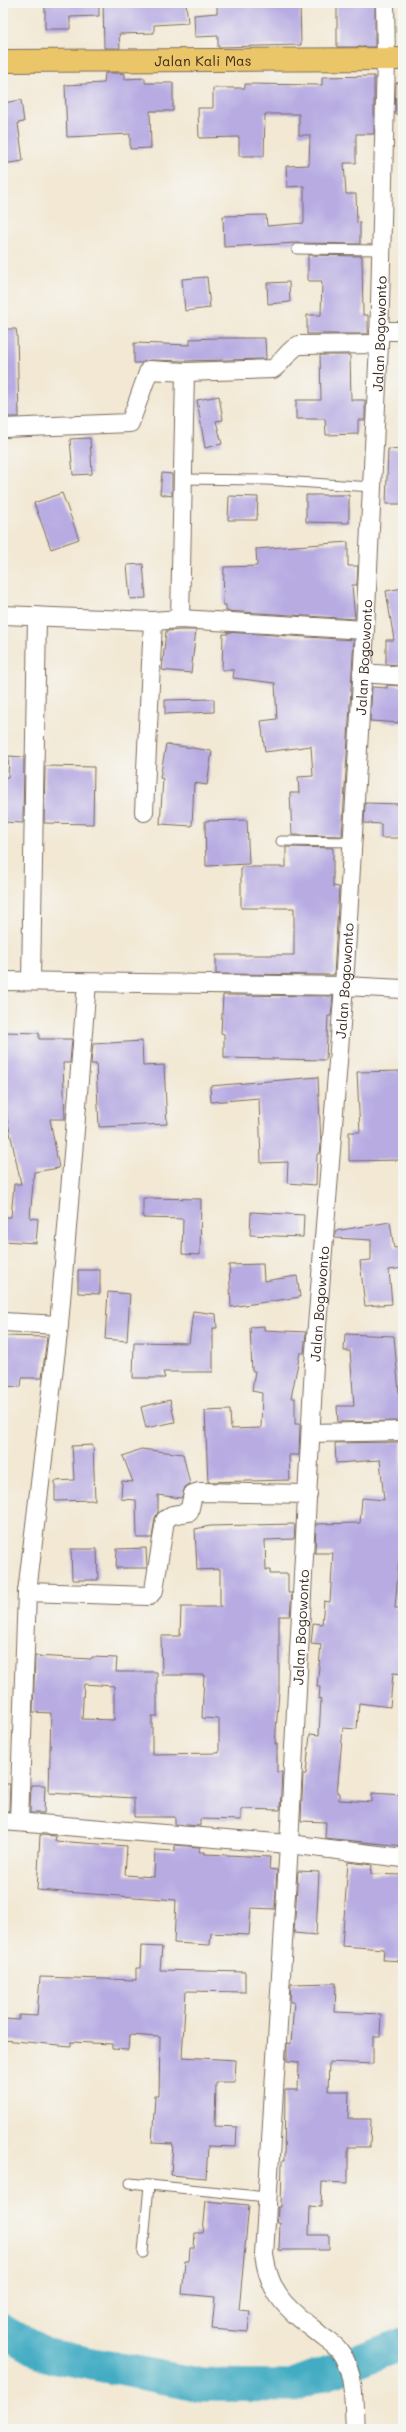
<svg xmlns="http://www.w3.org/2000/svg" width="406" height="2432" font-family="Mali,sans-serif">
	<rect width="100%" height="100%" fill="#f6f6f2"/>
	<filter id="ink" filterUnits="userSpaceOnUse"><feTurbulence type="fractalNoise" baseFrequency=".025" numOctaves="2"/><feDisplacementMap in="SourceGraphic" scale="8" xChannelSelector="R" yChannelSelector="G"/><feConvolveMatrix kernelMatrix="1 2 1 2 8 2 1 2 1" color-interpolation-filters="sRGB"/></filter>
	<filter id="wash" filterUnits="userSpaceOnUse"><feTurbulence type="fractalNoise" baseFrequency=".012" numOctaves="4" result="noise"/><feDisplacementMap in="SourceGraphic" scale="16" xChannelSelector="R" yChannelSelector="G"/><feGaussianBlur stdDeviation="0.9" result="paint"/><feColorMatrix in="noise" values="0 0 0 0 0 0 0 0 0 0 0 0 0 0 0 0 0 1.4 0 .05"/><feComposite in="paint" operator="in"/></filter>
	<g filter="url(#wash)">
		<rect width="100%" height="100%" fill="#f2e8d3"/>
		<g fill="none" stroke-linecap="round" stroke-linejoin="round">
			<!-- river -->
			<path stroke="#43acc3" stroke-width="33" d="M3,2330L46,2355L202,2385L291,2386L403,2344"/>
		</g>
		<g id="blocks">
			<!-- building -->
			<path fill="#b7abe2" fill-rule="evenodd" d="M45,3H99V16L70,17V29H45Z
				M103,3H186L188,23L154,25V33L119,34L120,48H104Z
				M217,3H300L301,45L218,47V36L195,37L194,15L217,13Z
				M337,3H375V47H337Z
				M105,73H120L125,74V79L145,78V83H173V111H150L151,148L130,149V134L67,137L65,85L104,83Z
				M374,76V134H356V163H344L346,194H356L357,223L360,222V244L297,243L224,247L223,216L266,215L267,226L304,223V186L287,187L286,166L309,165L310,135H299V114H265L264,156H239V137L199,138L198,108H213V88H245V84L322,85V77Z
				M403,82V114H395L396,83Z
				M21,100L24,122L18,123L23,161L3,164V103Z
				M308,255L362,256L363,315H368V334H307V315H321L322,281H308Z
				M207,277L210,308L185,311L182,279Z
				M289,282L290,302L268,304L267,283Z
				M3,329H16L17,335L19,417H3Z
				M216,338H265L266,359L185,361L150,360L141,363H134V343L190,345V339Z
				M320,355H350L351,400H365V420H358V434L326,435L325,419H296V400H321Z
				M219,396L223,420L216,421L222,444L205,448L197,400Z
				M90,438L92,474L73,475L70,439Z
				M388,449L403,450V504H386Z
				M162,473L172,474V496L160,494Z
				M62,493L79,539L51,549L34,503Z
				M306,495H349V523L306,522Z
				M229,496L258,497L257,520H228Z
				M348,542V566H358L357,585H352L355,619L226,611V605H223L224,567L257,566L256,549Z
				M143,564L146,598L130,599L127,565Z
				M403,588V662L401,665L386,664V640H394L386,591Z
				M180,630H196L191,673L162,670L166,631Z
				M227,632L354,640L342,836L292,835L290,793H299L298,777L313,776L311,746L265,752L261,721L277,719L275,683L233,678L234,670H222L223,634H228Z
				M387,685L402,686L403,689V723L370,721L372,687L387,688Z
				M214,699V712L165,714V700Z
				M166,744L212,751L207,785L194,783L192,826L160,824L163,779L160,778Z
				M9,756L24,757L23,823L3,822V778L8,777Z
				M45,766L94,767L93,824L44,823Z
				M365,803L403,804V838H381V824L364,823Z
				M247,820L249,864L206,866L205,821Z
				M286,847L333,848V886L339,887L334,975L216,974V955H294V908H241V867H286Z
				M223,995L333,996L331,1016H328L326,1060L224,1058V1034L221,1033Z
				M3,1032L39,1033V1039H72L70,1063H63L65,1119H50L59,1168L34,1172L30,1218L38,1219L36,1243L3,1241V1217H11L14,1184H21L7,1118Z
				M142,1041L143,1066L164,1065L167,1124L99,1127L96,1064H91L93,1044Z
				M403,1071V1160L349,1161V1132H360L357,1072Z
				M318,1077L321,1145L320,1153L317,1154L316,1185L287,1183L288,1162L261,1163L259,1098L211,1102L210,1086Z
				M143,1198L201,1199L200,1255L182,1254L183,1219L143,1218Z
				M251,1212L304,1215L303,1237L250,1235Z
				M390,1222L394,1248L403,1247V1268L389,1270L392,1304L365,1306L360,1261L371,1260V1240L335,1238V1231Z
				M263,1264L264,1281L297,1276L300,1297L231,1307L229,1265Z
				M78,1270H100V1294L78,1293Z
				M108,1292L130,1294L127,1341L105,1339Z
				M193,1311L216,1314L217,1328H213V1372H163L165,1378H133L134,1342L189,1343Z
				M264,1326V1330L306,1332L304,1353H300L291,1398H295V1424H300L299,1455H289L290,1480L208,1482L205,1411L230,1410L231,1429L261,1428L262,1393L252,1391L255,1371H252L250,1327Z
				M345,1334L394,1336L400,1405L403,1404V1421L338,1422L337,1406H354L350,1351H344Z
				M3,1336L47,1337L42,1378H22L21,1387L3,1386Z
				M170,1400L175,1422L146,1428L141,1407Z
				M401,1442L403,1560H399L395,1608H403V1674L393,1673L390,1707L359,1703L357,1729L343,1728L337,1793H339V1800L372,1802V1793L403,1795V1846L325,1838L326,1822L301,1821L303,1774H306L310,1734L319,1735L321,1699H319L320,1687H317L321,1645L311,1644L313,1623L322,1624L324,1601L330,1602L333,1553H315L316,1524L360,1523L362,1498L384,1500L380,1460L336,1463L335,1443Z
				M93,1445L95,1500L55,1501V1481L74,1480L72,1446Z
				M141,1449L183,1454L190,1484L185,1487L181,1498L158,1495V1512L155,1518L152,1538H137L136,1500L121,1499L122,1481L133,1482L123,1456Z
				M293,1524L295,1525L294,1539L265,1540L266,1570H270V1574H288V1593H292L290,1616H279V1691L275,1744H277V1772H282L280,1810L241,1809V1820L200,1819V1826L175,1824V1817H134V1798L49,1793L51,1713L33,1712L35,1656L91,1659L92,1657L117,1658L116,1672H157V1716H152V1754L219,1753V1719L202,1718L204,1675H162L161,1636H180L181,1607H220V1569L197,1570L195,1529L210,1526ZM84,1684L114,1686V1720L82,1719Z
				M146,1548L147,1568H116L117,1549Z
				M71,1549H97L98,1580H72Z
				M3,1784H10L9,1811H3Z
				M31,1785H45L44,1813H30Z
				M40,1835L56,1836L55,1841L127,1846L125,1875L154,1877L155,1850L175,1851V1845L200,1847L199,1852H205V1854L270,1857L269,1869L277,1870L275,1909L251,1908L249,1935L211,1933L210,1945L174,1943L176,1900L37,1890Z
				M348,1862L372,1865L371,1874L403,1875V1961L383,1960L384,1949L342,1946Z
				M298,1871L319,1872L316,1935L294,1933Z
				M141,1946L162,1947L160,1970L245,1972V1992L186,1991L182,2057L236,2060L235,2082H216L215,2126L237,2127L236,2147L208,2146L206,2178L171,2175L173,2144L152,2143L155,2096H159L160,2037L129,2035L128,2050L112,2049V2044L71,2042V2046L3,2040L4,2019L19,2020V2015L37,2016L40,1977L136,1980V1968H140Z
				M336,1983L335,2012L381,2014L380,2037H373V2064L329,2062L328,2091H349L348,2119H371L370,2147H348V2183L322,2182L321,2207L310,2206L309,2235H329V2250H279L280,2223H277L278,2207H281L282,2161H284L285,2090H298L299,2062L287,2061V2043L291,2044L294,2002H290L291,1984Z
				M206,2201L249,2205L239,2310L250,2311L248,2332L212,2329L215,2297L182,2294L185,2261H189L190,2248H194L195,2233H203Z"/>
		</g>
	</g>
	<g filter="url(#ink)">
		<use href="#blocks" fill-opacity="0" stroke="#7b6c5d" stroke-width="1"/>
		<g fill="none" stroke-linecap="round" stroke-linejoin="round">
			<!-- service casing -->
			<g stroke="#7b6c5d" stroke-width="11">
				<path id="service" d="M297,249L381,250
					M183,479L267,480L372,487
					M281,841L353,842
					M130,2183L267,2197
					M143,2253L149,2185"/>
			</g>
			<!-- minor casing -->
			<g stroke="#7b6c5d" stroke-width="20">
				<g id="minor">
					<path d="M379,331H403"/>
					<path d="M3,428L130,423L149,370L185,372L273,369C284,361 288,350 299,345L379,344"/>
					<path d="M3,615L153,621L180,619L365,630"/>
					<path d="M180,619L185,372"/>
					<path d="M362,673L403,676"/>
					<path d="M144,812L153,621"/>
					<path d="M3,981L344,986L403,989"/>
					<path d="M31,981L37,616"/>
					<path d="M3,1322L59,1325"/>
					<path d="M311,1433L403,1431"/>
					<path d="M27,1592L149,1596L154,1590L165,1520L172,1515L189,1512L193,1494L199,1492L308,1494"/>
					<path d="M3,1821L289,1844L403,1858"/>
					<path d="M19,1821L27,1592L59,1325L87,983"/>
					<path id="s1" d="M355,2429C353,2403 356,2370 338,2349C333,2343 323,2338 317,2332C286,2308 270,2295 264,2255L289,1844L314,1364L344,986L365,630L379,344L386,59L385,3"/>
				</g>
			</g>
			<!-- primary casing -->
			<g stroke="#7b6c5d" stroke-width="24">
				<g id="primary">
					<path id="s2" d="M3,61L403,59"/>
				</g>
			</g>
			<!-- service -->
			<use href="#service" stroke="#fff" stroke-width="9"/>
			<!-- minor -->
			<use href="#minor" stroke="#fff" stroke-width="18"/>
			<!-- primary -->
			<use href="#primary" stroke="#ebc669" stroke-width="22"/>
		</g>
	</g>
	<g text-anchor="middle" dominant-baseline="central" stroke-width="3" stroke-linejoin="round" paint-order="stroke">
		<!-- street labels -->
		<g font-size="14" fill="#3b2a1e" stroke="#f6f6f2">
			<text stroke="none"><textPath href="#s2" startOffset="200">Jalan Kali Mas</textPath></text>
			<text stroke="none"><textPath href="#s1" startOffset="2132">Jalan Bogowonto</textPath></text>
			<text stroke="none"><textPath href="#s1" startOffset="1808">Jalan Bogowonto</textPath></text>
			<text stroke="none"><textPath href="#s1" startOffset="1484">Jalan Bogowonto</textPath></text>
			<text stroke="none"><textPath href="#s1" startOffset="1160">Jalan Bogowonto</textPath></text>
			<text stroke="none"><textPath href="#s1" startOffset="836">Jalan Bogowonto</textPath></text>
		</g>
	</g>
	<!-- margin -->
	<rect width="406" height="2432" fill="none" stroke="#f6f6f2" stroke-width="16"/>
</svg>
